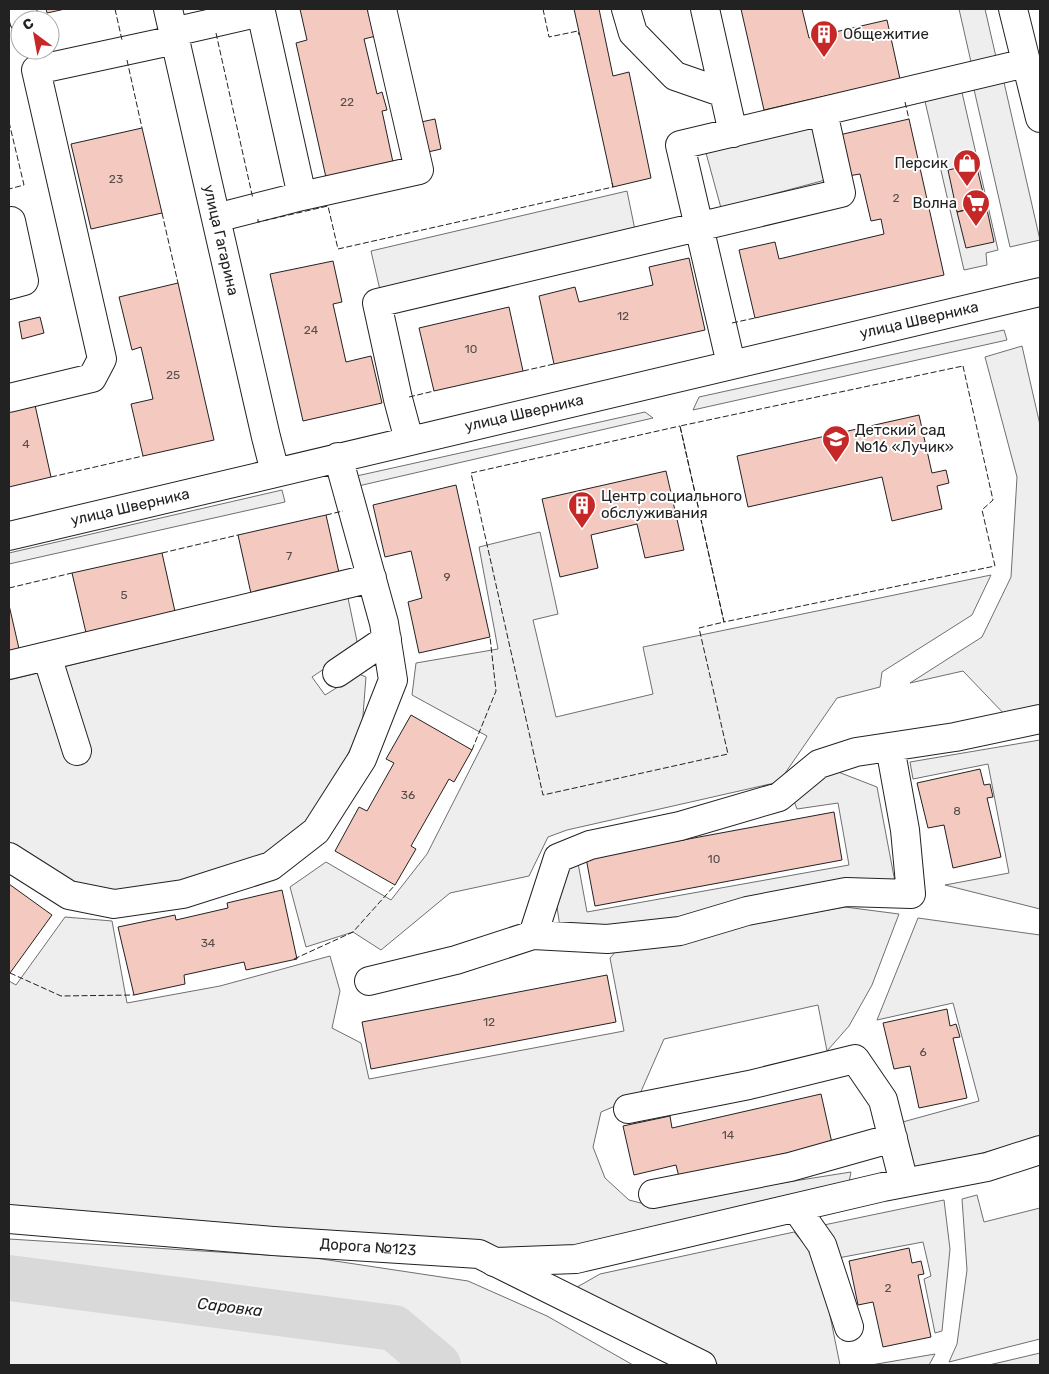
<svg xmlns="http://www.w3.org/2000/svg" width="1049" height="1374" font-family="Rubik,sans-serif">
	<rect width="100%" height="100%" fill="#fff"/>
	<!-- green -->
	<path fill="#eee" stroke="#6f6f6f" d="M959,9H985L996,57L971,62Z
		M1003,78L1040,240L1010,247L973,85Z
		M961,88L998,250L986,253L987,265L964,270L924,97Z
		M814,123L829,179L721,208L706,153Z
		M627,191L635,230L380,290L371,251Z
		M1004,330L1007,340L693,410L699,397Z
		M1022,346L1040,425V712L1008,718L963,671L910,683L982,637L1011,577L1017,477L985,357Z
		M645,412L653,418L354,487L352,477Z
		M282,490L285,502L9,564V553Z
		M540,532L558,614L533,620L556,717L653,694L643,647L991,575L972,615L882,672L880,687L837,698L779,782L567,830L548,837L529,876L450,893L381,950L353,932L306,947L290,887L326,862L391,900L427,854L487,736L412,695L416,663L498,649L479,547Z
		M348,598L358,646L312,677L325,695L359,674L366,677L362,728L329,789L295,840L262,864L122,897L73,888L9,847V680Z
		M1040,740V909L945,885L1009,873L988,764L913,779L910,762Z
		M833,770L877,787L895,882L845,878L672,922L560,927L557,907L564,868L578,863L587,912L849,865L838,803L797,809L792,796Z
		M845,907L899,914L872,985L849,1026L827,1051L818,1005L664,1039L639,1096L601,1112L593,1147L605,1178L629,1200L656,1207L737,1190L851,1172L849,1182L581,1250L509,1252L9,1208V981L16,985L65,917L112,921L127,1003L220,986L330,956L340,991L332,1028L361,1043L369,1079L624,1031L610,958L617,950L731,927Z
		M918,918L1040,935V1137L911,1173L899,1123L979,1101L953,1003L877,1020Z
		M977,1195L984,1222L1040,1208V1339L949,1362L957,1344L967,1270L962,1199Z
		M944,1200L950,1249L942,1331L935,1333L924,1279L931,1276L923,1242L838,1258L819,1226Z
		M794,1232L819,1261L840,1365H719L572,1290L600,1274Z
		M9,1239L315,1258L468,1281L547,1316L633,1365H9Z
		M1040,1353V1365H989Z
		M935,1354L929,1365H871Z"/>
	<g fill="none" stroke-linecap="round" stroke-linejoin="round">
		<!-- river -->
		<path stroke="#d9d9d9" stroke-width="46" d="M9,1278L394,1328L438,1365"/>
	</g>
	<!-- building -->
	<path fill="#f3c9c0" stroke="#222" d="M46,9H65L47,13Z
		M300,9H370L376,36L364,39L377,94L382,92L387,110L382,111L394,167L327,182L296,43L307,40Z
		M574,9H599L613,76L629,72L651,178L613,187Z
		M741,9H802L809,38L887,20L900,79L764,110Z
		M435,119L441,149L428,152L421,122Z
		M909,119L944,275L755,318L739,250L775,242L779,259L884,234L881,219L871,221L860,174L848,176L839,135Z
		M142,128L162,213L91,229L71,144Z
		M976,164L986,205L957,212L948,170Z
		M986,205L994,242L966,248L957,212Z
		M689,258L705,330L554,364L539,296L575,287L579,302L653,285L649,267Z
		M333,261L342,302L333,304L346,362L371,356L382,403L303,421L270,274Z
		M178,283L214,440L143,456L131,404L153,399L141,347L132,350L119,297Z
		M509,307L523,371L434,391L419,328Z
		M40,317L44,333L22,339L19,322Z
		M35,405L51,477L9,487V411Z
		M919,415L932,473L946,470L949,483L937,486L942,509L892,521L882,477L748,507L737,456Z
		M666,471L684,550L645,558L637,524L591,535L598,568L560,577L542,499Z
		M456,485L490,637L419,653L408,602L422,598L411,551L385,557L373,505Z
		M326,515L340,577L252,598L238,535Z
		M162,553L176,616L87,637L72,573Z
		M9,605L20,653L9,655Z
		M411,715L472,750L454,782L449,779L411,846L416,849L395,885L335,851L359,807L367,811L394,763L386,759Z
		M980,769L984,785L990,784L993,797L987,798L1001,857L953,868L944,825L928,828L917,783Z
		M834,812L842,860L595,906L586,858Z
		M9,884L52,915L10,973L9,972Z
		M282,890L297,959L246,970L244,962L184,975L185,984L134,995L118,927L175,915L176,920L228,908L227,903Z
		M607,975L616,1022L371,1069L362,1022Z
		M947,1009L950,1026L956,1024L960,1037L953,1038L967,1098L919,1108L910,1066L894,1069L883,1023Z
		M821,1094L832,1143L679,1177L676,1165L634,1175L623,1126L670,1116L672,1128Z
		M909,1248L912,1263L921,1261L924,1274L918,1275L931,1337L883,1347L873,1302L858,1305L849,1261Z"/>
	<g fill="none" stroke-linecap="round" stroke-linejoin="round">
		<!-- minor casing -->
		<g stroke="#222" stroke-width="30">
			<path id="minor" d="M22,9L24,20
				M168,9L266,437L275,472
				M626,9L633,33L675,76L724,93
				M705,9L733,133
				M1013,9L1040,118
				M173,32L261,12L302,196L419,170L382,9
				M216,218L302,196
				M9,285L24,281L11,221
				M731,364L680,145L1026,63
				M9,398L92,378L102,359L36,70L175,40
				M409,440L398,399L377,303L841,193L823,112
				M9,536L1040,292
				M47,656L77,751
				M9,665L372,578
				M337,673L387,639
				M9,857L69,895L114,904L183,894L271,866L316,831L362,759L393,680L384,623L338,457
				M533,935L558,858L590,845L680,826L779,797L819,764L856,752L955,737L1040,719
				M369,981L456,960L533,935L607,939L680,931L747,911L846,892L911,894L905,830L890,747
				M628,1109L749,1085L855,1059L883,1100L904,1183
				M653,1194L790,1167L893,1138
				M796,1208L822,1245L849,1327
				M494,1262L576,1259L883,1187L987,1167L1040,1150"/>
		</g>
		<!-- major casing -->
		<g stroke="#222" stroke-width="30">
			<path id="major" d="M9,1219L273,1241L479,1254L702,1365"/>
		</g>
		<!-- minor -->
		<use href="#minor" stroke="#fff" stroke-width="28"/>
		<!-- major -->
		<use href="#major" stroke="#fff" stroke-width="28"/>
		<!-- fence -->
		<path stroke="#222" stroke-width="1" stroke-dasharray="6 2.5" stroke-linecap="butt" d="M115,9L122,40
			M543,9L549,37L578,31L579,35
			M216,33L253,199
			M127,60L142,128
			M905,102L909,119
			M9,122L24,185L9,189
			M162,213L178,283
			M258,219V222L328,206L338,249L613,187L612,183
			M732,323L755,318
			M963,366L993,500L982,510L995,566L724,622L680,426Z
			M523,371L554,364
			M409,397L434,391
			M680,426L724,622L699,628L728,754L543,795L471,473Z
			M51,477L143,456
			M326,515L343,511
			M162,553L238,535
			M9,588L72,573
			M472,750L496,691L490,637
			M294,959L353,932L395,885
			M10,973L61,996L134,995"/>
	</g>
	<!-- icons -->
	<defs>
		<g id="building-pin" transform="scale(1.4375)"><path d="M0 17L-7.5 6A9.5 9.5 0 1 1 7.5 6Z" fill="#c62828" stroke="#fff"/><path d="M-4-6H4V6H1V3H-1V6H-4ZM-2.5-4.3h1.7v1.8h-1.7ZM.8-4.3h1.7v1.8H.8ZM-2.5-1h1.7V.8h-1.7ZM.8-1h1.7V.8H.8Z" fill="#fff"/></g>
		<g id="shop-pin" transform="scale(1.4375)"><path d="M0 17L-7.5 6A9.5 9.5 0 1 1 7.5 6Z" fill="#c62828" stroke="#fff"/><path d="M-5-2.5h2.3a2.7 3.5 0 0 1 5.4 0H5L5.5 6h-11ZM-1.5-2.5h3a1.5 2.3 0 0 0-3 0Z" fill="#fff"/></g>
		<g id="supermarket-pin" transform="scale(1.4375)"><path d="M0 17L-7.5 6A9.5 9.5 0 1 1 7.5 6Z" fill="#c62828" stroke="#fff"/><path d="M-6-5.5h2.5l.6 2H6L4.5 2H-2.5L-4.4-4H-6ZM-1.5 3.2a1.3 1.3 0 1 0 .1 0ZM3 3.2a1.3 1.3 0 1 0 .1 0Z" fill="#fff"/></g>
		<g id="school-pin" transform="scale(1.4375)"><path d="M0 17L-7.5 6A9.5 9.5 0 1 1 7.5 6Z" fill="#c62828" stroke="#fff"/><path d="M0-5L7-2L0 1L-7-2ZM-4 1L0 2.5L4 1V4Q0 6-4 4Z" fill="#fff"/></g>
	</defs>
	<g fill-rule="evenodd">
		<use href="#building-pin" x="824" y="34"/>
		<use href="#shop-pin" x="967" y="163"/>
		<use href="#supermarket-pin" x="976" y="203"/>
		<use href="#school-pin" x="836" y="439"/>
		<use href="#building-pin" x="582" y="505"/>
	</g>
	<g text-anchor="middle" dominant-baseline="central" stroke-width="4" stroke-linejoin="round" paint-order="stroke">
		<!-- number labels -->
		<g font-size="12" fill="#564c4a">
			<text x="347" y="102">22</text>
			<text x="116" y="179">23</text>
			<text x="896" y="198">2</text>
			<text x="623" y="316">12</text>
			<text x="311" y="330">24</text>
			<text x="471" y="349">10</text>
			<text x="173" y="375">25</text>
			<text x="26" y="444">4</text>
			<text x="289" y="556">7</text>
			<text x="447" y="577">9</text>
			<text x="124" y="595">5</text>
			<text x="408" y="795">36</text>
			<text x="957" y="811">8</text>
			<text x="714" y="859">10</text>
			<text x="208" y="943">34</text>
			<text x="489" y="1022">12</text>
			<text x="923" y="1052">6</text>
			<text x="728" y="1135">14</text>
			<text x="888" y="1288">2</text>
		</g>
		<!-- poi labels -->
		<g font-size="15" fill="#222" stroke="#fff" text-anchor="start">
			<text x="843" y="34">Общежитие</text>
			<text x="948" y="163" text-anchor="end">Персик</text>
			<text x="957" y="203" text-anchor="end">Волна</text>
			<text x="855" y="430">Детский сад<tspan x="855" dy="17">№16 «Лучик»</tspan></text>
			<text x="601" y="496">Центр социального<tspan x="601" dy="17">обслуживания</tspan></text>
		</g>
		<!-- street labels -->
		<g font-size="15" fill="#222" stroke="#fff">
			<text transform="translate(221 240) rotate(77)">улица Гагарина</text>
			<text transform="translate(919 320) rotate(-13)">улица Шверника</text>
			<text transform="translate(524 413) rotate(-13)">улица Шверника</text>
			<text transform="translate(130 507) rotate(-13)">улица Шверника</text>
			<text transform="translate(368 1247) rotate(4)">Дорога №123</text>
		</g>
		<!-- water labels -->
		<g font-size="16" font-style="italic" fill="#222" stroke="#fff">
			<text transform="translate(230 1307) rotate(7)">Саровка</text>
		</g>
	</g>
	<!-- border -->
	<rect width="1049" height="1374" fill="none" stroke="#222222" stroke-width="20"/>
	<!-- north arrow -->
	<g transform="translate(35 35) rotate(328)"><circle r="24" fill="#ffffff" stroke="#a7a7a7"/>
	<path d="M0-4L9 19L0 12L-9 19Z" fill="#c62828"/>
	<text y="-8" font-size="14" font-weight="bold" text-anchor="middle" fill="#222222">С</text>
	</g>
</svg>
